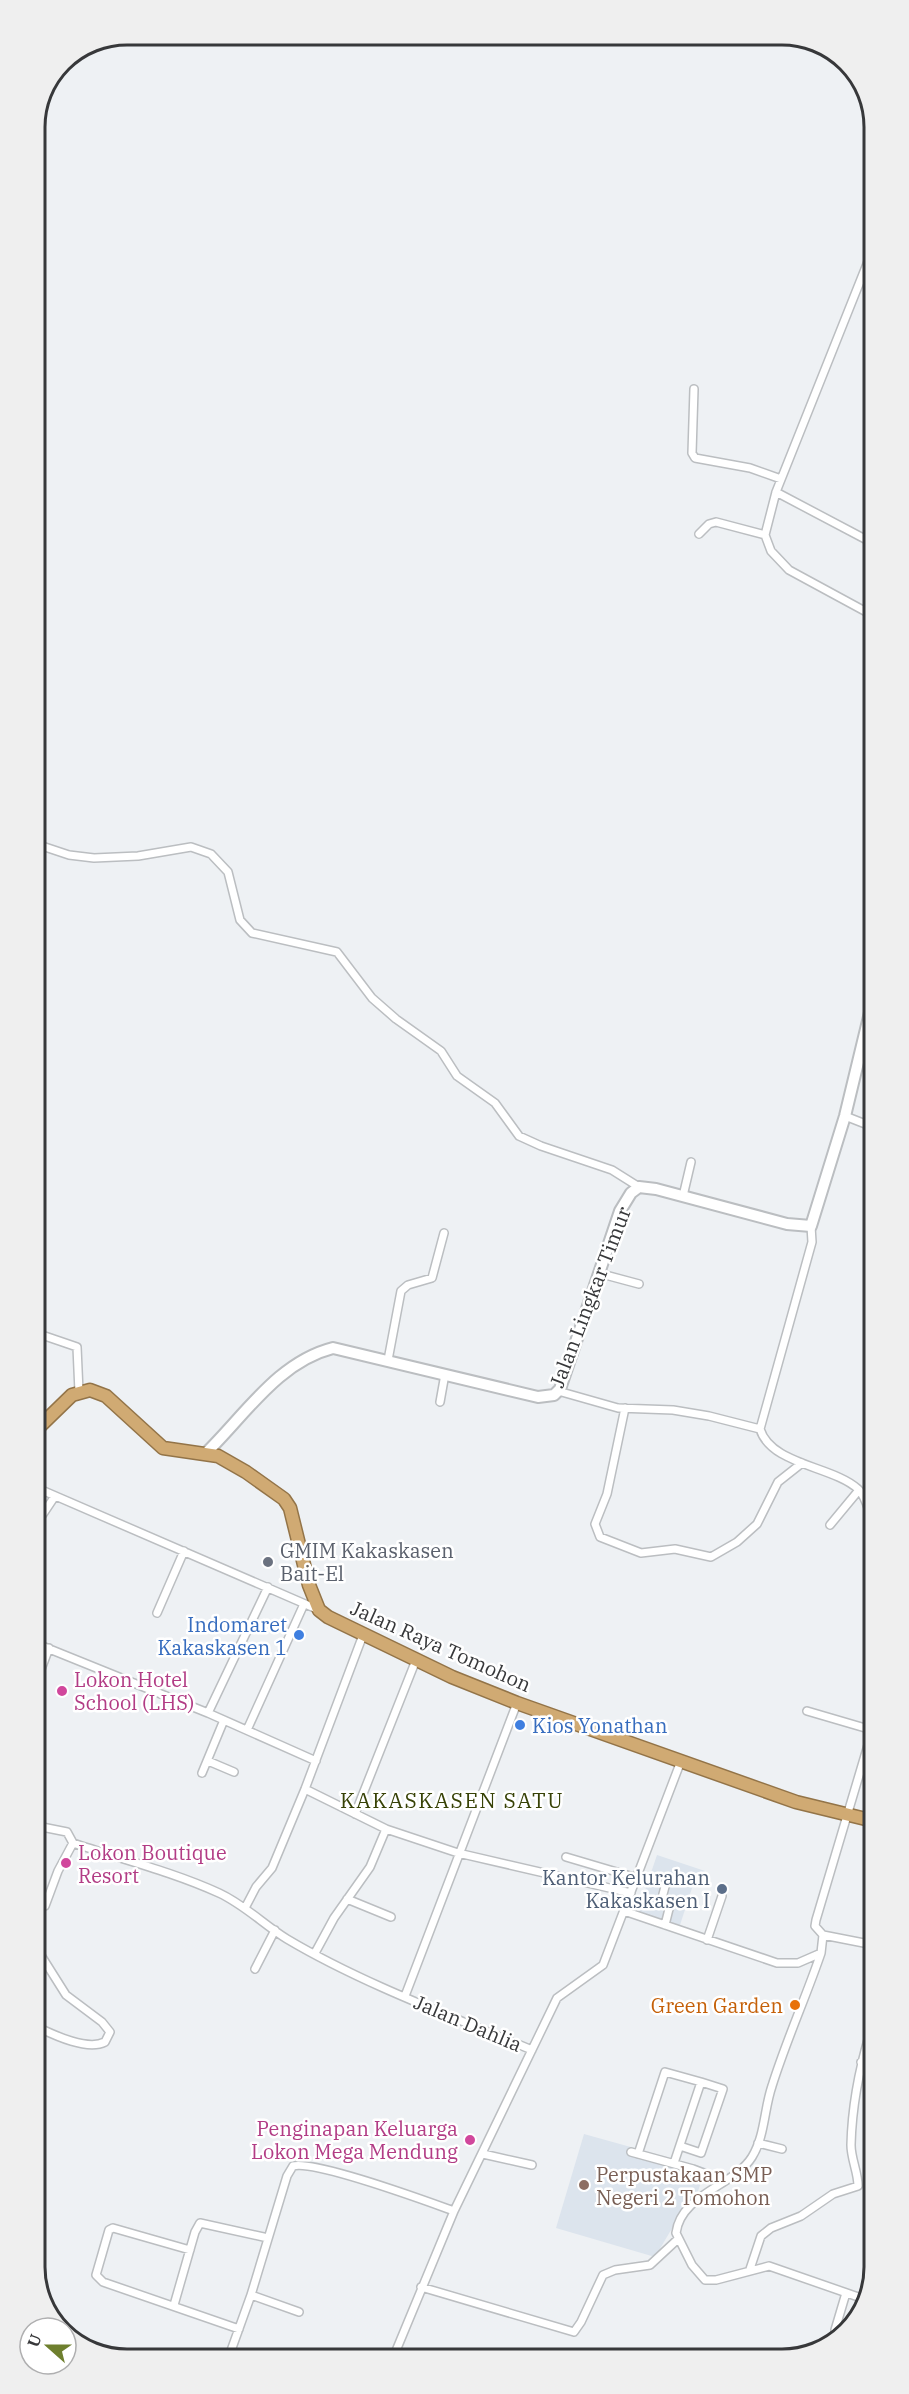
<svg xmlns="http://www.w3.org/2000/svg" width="909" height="2394" font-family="'IBM Plex Serif',serif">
	<rect width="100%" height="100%" fill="#eef1f4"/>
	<!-- built -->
	<path fill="#dce4ed" d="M657,1855L705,1871L700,1887L693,1885L680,1925L638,1911Z
		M584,2134L706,2168L697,2194L677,2220L655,2257L556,2228Z"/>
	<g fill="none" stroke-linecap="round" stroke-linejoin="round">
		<!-- minor casing -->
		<g stroke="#bbbec1" stroke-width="10">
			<path id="minor" d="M871,254L776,492L765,535L771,551L789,570L872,615
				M694,389L692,453L695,458L750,468L781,479
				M776,492L865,539
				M699,534L709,524L716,522L765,535
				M36,844L69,855L94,858L138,856L191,847L211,854L228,872L240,920L252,933L337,952L372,998L396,1019L441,1051L457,1076L495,1103L519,1136L541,1146L612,1170L639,1187
				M845,1116L873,1127
				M683,1196L691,1162
				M598,1273L639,1284
				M36,1333L77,1347L79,1392
				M388,1360L401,1291L408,1285L432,1278L444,1233
				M558,1391L618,1408L673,1410L709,1416L760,1429C771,1465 833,1466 858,1489C867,1498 868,1511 873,1522
				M440,1402L445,1374
				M625,1408L607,1494L595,1524L600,1537L641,1553L675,1549L711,1557L737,1542L757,1524L778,1482L802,1463
				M760,1429L812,1242L811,1226
				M37,1488L319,1610
				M865,1498L873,1490
				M37,1523L55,1496
				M830,1525L859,1490
				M157,1613L184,1551
				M37,1644L208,1713L316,1761
				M37,1680L49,1648
				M807,1711L872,1730
				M208,1713L268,1587
				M247,1730L304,1604
				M208,1761L234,1772
				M202,1773L224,1720
				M305,1789L386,1829L458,1853L631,1893
				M355,1814L416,1660
				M37,1826L67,1832L73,1843C121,1859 173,1872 219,1893C245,1905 264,1925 287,1939C361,1983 453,2017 532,2050
				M566,1857L637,1878
				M347,1899L391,1917
				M45,1906L58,1871L73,1843
				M245,1908L256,1887L272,1868L305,1789L363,1635
				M624,1911L777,1963H798L821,1953L823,1935
				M665,1925L669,1909L662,1898L667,1879
				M823,1935L815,1926L816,1920L874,1725
				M823,1935L874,1945
				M707,1940L722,1896
				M37,1949L66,1995L102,2022L110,2032L105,2042C87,2051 54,2035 37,2027
				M315,1953L334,1918L370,1867L386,1829
				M821,1953C806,1997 786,2041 772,2086C764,2109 765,2136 752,2157C734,2186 681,2194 676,2233L692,2265L705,2280H716L769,2266L864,2299
				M255,1969L275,1930
				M405,1996L517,1703
				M861,2062L874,2065
				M758,2143L782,2149
				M680,2146L701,2153L723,2089L701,2082
				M631,2152L693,2169L724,2181
				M483,2154L532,2165
				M638,2154L665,2072L701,2082L674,2163
				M190,2250L113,2228L109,2230L96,2275L103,2282L239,2329
				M750,2269L761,2236L771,2228L801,2216L833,2194L858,2186C858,2172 851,2159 851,2145C852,2103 861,2060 874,2020
				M421,2287L574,2332L581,2322L603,2275L615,2270L650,2265L678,2239
				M251,2295L299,2312
				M174,2305L195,2232L200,2223L268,2238
				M835,2330L846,2293
				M759,2355L764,2356
				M393,2358L454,2211L557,1998L603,1965L681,1761
				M228,2359L251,2295L287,2176L293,2166C315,2160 426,2201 454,2211"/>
		</g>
		<!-- secondary casing -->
		<g stroke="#bbbec1" stroke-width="14">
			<path id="secondary" d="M206,1453C245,1415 278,1362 333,1348L538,1397L554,1395L560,1389L620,1211L631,1193L639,1187L656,1189L787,1224L811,1226L845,1116L873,1000"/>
		</g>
		<!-- trunk casing -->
		<g stroke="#937448" stroke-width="15">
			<path id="trunk" d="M37,1429L72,1395L90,1390L106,1396L163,1448L218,1456L246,1472L284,1499L290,1508L309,1585L319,1610L328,1617L452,1677L517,1703L796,1802L874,1821"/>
		</g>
		<!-- minor -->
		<use href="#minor" stroke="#fff" stroke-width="7"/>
		<!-- secondary -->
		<use href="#secondary" stroke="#fff" stroke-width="10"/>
		<!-- trunk -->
		<use href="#trunk" stroke="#d0aa73" stroke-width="12"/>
	</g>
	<!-- markers -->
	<circle fill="#6b7280" stroke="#fff" stroke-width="2" cx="268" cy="1562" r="6"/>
	<g fill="#3f7fe0" stroke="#fff" stroke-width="2">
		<circle cx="299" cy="1635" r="6"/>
		<circle cx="520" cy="1725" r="6"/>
	</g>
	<g fill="#d1479c" stroke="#fff" stroke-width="2">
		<circle cx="62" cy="1691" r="6"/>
		<circle cx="66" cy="1863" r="6"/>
		<circle cx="470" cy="2140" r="6"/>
	</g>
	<circle fill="#5c6f8a" stroke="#fff" stroke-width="2" cx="722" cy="1889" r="6"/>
	<circle fill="#e8710a" stroke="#fff" stroke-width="2" cx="795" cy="2005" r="6"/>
	<circle fill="#8d6e63" stroke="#fff" stroke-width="2" cx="584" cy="2185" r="6"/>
	<g text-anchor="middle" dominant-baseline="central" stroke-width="5" stroke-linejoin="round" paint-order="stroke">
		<!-- street labels -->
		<g font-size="20" fill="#37383a" stroke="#fff">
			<text transform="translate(590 1297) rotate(-69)">Jalan Lingkar Timur</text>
			<text transform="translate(441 1646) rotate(24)">Jalan Raya Tomohon</text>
			<text transform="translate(468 2023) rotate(23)">Jalan Dahlia</text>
		</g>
		<!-- worship labels -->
		<g font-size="20" fill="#5b616d" stroke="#fff" text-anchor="start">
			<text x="280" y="1550">GMIM Kakaskasen<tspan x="280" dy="23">Bait-El</tspan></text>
		</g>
		<!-- shop labels -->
		<g font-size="20" fill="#366cbe" stroke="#fff" text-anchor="end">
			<text x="287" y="1624">Indomaret<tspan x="287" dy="23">Kakaskasen 1</tspan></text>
			<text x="532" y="1725" text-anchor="start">Kios Yonathan</text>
		</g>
		<!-- hotel labels -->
		<g font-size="20" fill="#b23c85" stroke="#fff" text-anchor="start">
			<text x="74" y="1679">Lokon Hotel<tspan x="74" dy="23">School (LHS)</tspan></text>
			<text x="78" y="1852">Lokon Boutique<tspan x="78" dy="23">Resort</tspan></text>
			<text x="458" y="2128" text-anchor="end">Penginapan Keluarga<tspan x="458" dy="23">Lokon Mega Mendung</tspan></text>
		</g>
		<!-- service labels -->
		<g font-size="20" fill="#4e5e75" stroke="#fff" text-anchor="end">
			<text x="710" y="1877">Kantor Kelurahan<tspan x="710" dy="23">Kakaskasen I</tspan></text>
		</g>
		<!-- food labels -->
		<g font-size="20" fill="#c56008" stroke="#fff" text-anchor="end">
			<text x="783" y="2005">Green Garden</text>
		</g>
		<!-- education labels -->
		<g font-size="20" fill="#785e54" stroke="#fff" text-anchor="start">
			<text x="596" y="2174">Perpustakaan SMP<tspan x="596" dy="23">Negeri 2 Tomohon</tspan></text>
		</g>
		<!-- neighbourhood labels -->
		<g font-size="21" letter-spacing="1.5" fill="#374206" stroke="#fff">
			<text x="452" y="1800">KAKASKASEN SATU</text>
		</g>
	</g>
	<!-- crop -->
	<path d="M0 0H909V2394H0ZM127 45H782A82 82 0 0 1 864 127V2267A82 82 0 0 1 782 2349H127A82 82 0 0 1 45 2267V127A82 82 0 0 1 127 45Z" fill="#efefef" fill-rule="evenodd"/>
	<path fill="none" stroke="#37383a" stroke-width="3" d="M127 45H782A82 82 0 0 1 864 127V2267A82 82 0 0 1 782 2349H127A82 82 0 0 1 45 2267V127A82 82 0 0 1 127 45Z"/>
	<!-- north arrow -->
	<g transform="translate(48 2346) rotate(291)"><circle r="28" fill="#ffffff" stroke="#afafb0" stroke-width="1.5"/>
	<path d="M0-4.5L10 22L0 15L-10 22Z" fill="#6e7f2e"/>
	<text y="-9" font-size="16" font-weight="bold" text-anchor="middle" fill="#37383a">U</text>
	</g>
</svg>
